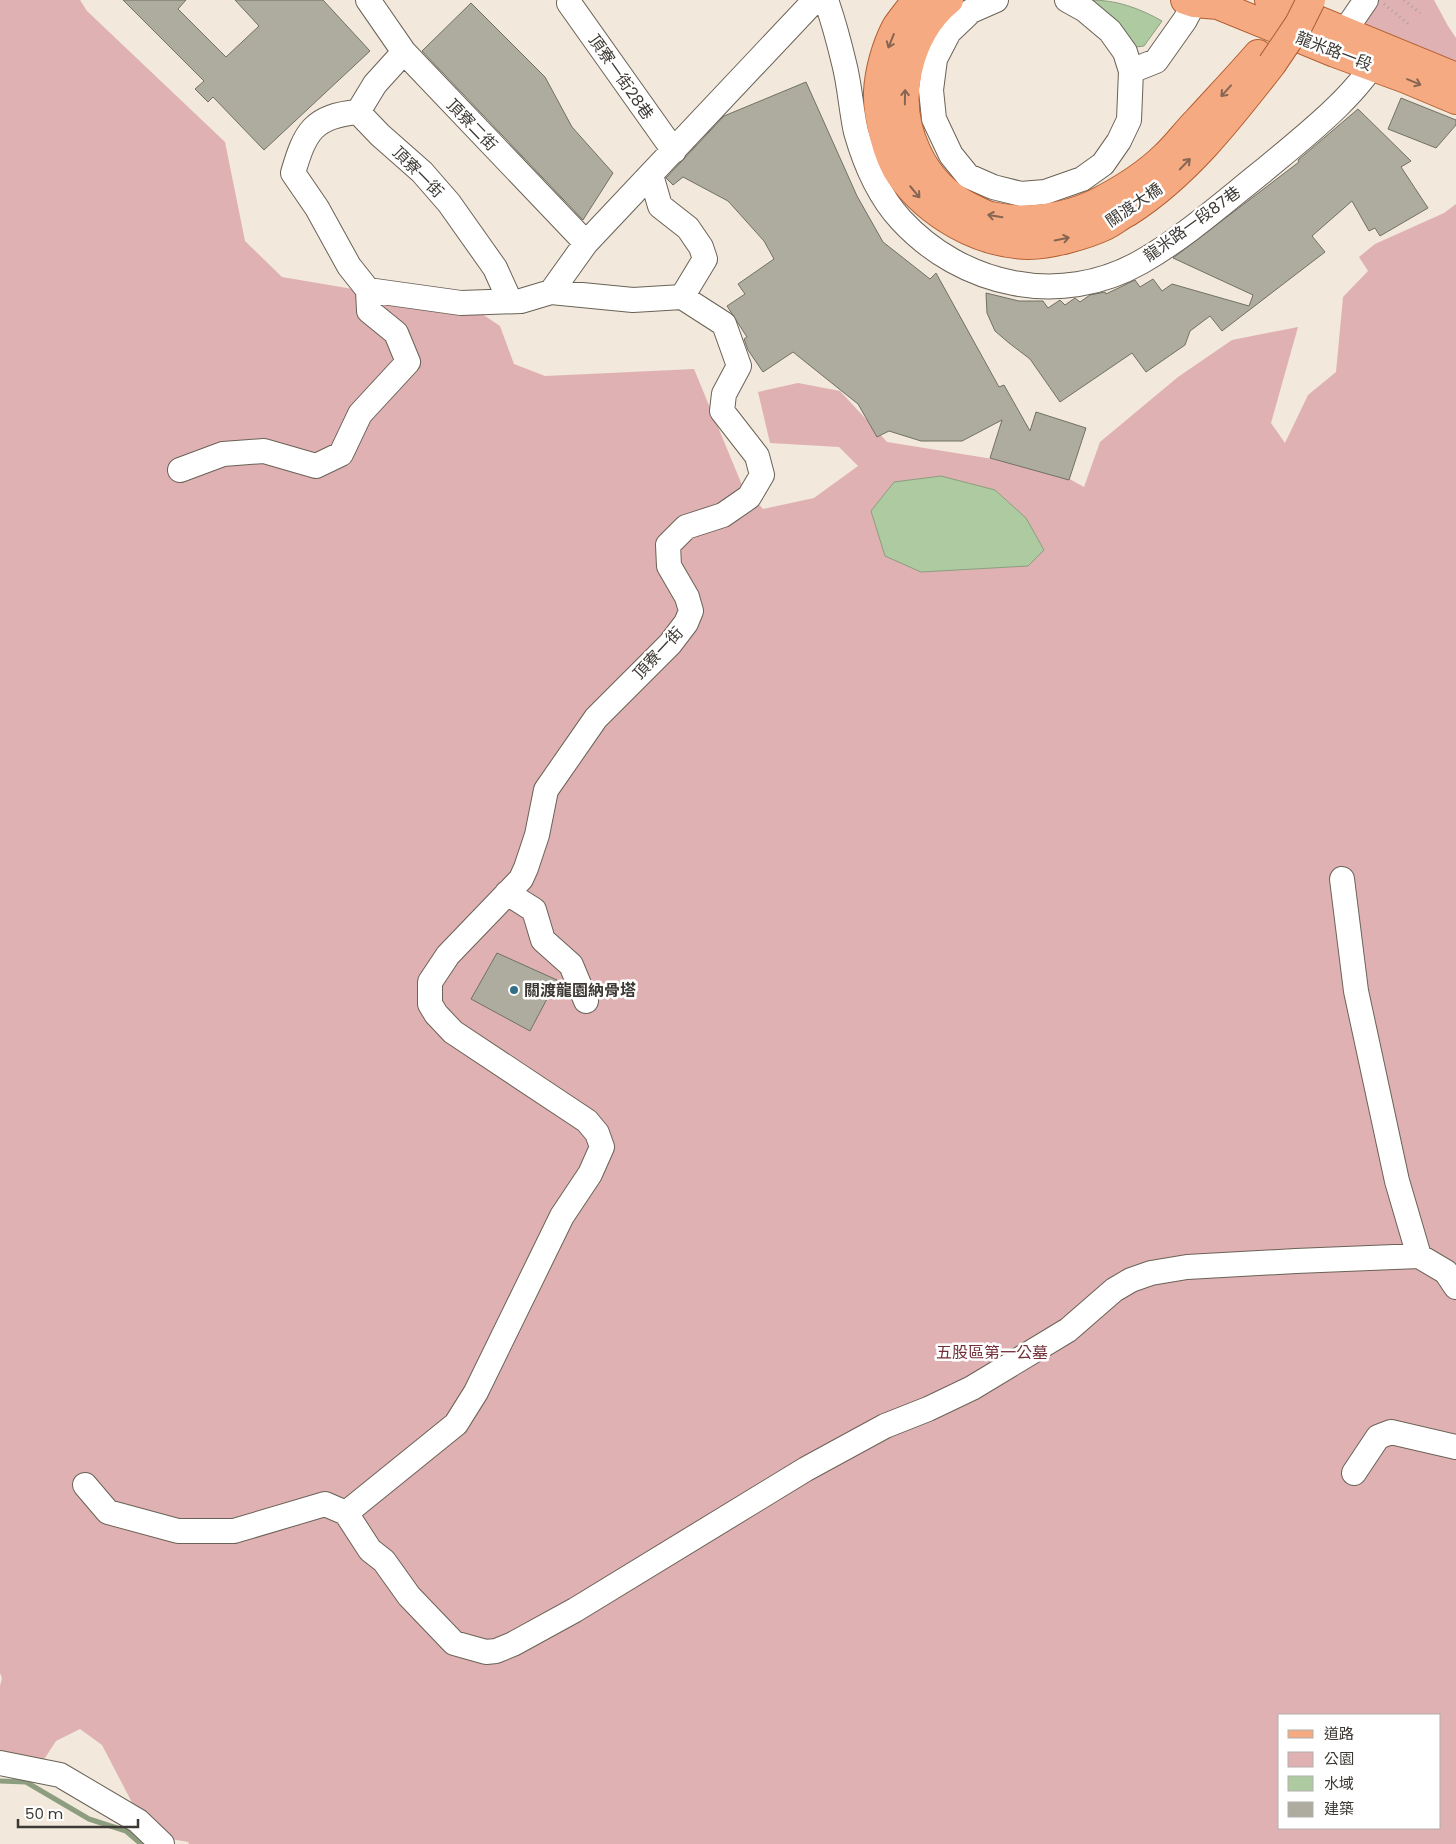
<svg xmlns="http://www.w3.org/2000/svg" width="1456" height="1844" font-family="Poppins,'Noto Sans TC',sans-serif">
	<rect width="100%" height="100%" fill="#f2e8db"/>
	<!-- green -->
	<path fill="#e0b1b3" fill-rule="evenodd" d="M0,0H80L87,11L225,142L245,241L282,277L476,310L500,326L514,364L545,376L694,369L742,485L763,509L814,498L858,466L839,447L770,443L758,392L798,383L840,391L887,442L1050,468L1084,487L1100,442L1178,377L1232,340L1298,327L1271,423L1285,443L1308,395L1336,372L1343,297L1368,271L1359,257L1375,244L1444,213L1456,204V1844H189L188,1842L149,1835L102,1745L80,1729L56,1741L41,1764L0,1761V1686L2,1678L0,1673ZM1280,1715H1440V1828H1280Z
		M1375,0H1434L1448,26L1456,38V67L1358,23Z"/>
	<!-- water -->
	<path fill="#aecaa0" stroke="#8c9e7f" d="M1090,0C1117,0 1139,8 1162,21L1144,46L1136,47Z
		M941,476L995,490L1026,518L1044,550L1028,566L921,572L885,556L871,511L894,482Z"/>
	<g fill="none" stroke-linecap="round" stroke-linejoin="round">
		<!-- stream -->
		<path stroke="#8c9e7f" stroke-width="5" d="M0,1781L26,1782L89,1819L126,1831L141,1844"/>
	</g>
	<!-- building -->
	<path fill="#adac9e" stroke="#717163" d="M123,0H186L178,9L226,57L259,26L235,0H323L370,51L264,150L213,97L208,102L195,89L204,81Z
		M471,3L545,77L572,127L613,173L583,220L422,51Z
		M806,82L857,196L883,242L930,279L936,273L999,387L1004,385L1030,431L1036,412L1086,428L1069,480L990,458L1002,420L962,441H921L889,431L877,437L858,404L793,352L763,372L748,350L744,339L747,337L727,306L745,294L738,284L774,259L764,241L728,201L683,177L673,185L666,178L724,116Z
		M1401,98L1456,120V125L1436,148L1388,129Z
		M1358,109L1411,161L1401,167L1428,208L1380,236L1375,228L1369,231L1352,201L1312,236L1325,252L1222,331L1210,316L1190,331L1185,345L1146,372L1132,353L1060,402L1030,359L1009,343L995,331L987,313L986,293L1019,301H1043L1048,308L1060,300L1065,305L1075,298L1080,302L1090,295L1105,292L1106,294L1135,280L1140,287L1153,279L1162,291L1172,284L1249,306L1253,295L1173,258L1299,162L1298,160Z
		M497,953L557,980L530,1031L471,999Z"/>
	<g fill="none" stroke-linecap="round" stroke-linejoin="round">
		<!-- minor casing -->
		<g stroke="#6a6256" stroke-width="26">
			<path id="minor" d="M368,0L404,52L586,243
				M826,0C833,20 839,42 844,63C850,86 851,110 856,132C865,164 878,195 901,220C962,286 1060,308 1141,262C1185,237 1224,202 1263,171C1301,139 1359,95 1381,51
				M996,0L971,11L949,32L935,59L931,90L934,119L951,155L968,176L993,187L1021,194L1045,192L1082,179L1103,164L1119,141L1129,120L1131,71L1125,52L1110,31L1085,10L1067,0
				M569,3L674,151
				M1338,47L1344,32L1366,0
				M404,52L375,84L358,112L380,135L422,172L449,203L495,268L510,301
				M1131,71L1156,61L1185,20L1194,3
				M368,290L461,303L521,301L551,292L633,300L682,297L705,259L701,247L688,228L660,206L651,175
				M551,292L586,243L815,0
				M180,470L223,454L264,451L316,466L341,454L360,414L408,362L396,333L369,311L368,290L349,266L317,208L293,173C305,132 313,116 358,112
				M1342,879L1356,991L1397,1181L1419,1256
				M507,893L534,910L543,940L571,965L586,1001
				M1354,1473L1378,1437L1391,1432L1456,1447
				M85,1485L108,1512L178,1531H234L325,1504L346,1513L370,1550L384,1561L409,1596L454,1643L486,1652L496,1651L513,1644L575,1610L806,1469L885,1426L928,1409L972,1388L1068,1330L1114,1290L1131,1280L1151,1273L1187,1267L1296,1261L1419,1256L1446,1272L1456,1287
				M346,1513L456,1424L476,1392L562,1216L590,1174L602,1147L597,1133L587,1121L453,1032L436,1014L430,1004V982L448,955L521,879L526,868L537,835L546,790L596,718L670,644L686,623L691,611L687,597L669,566L668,545L686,527L723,515L749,497L762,475L757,456L722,411L724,394L739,366L724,324L682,297
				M0,1763L60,1775L138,1821L162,1844"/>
		</g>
		<!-- major casing -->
		<g stroke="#b15e30" stroke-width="30">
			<path id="major" d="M916,0C910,9 902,18 896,27C886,46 879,71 878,92C877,115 887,157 900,175C929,215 979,244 1029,245C1050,245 1086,235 1105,226C1113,222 1120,216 1128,212C1186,175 1230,118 1272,64
				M949,0C927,18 914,43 908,70C895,125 922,186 974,209C979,211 985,215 991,216C1025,224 1064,218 1094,204C1120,191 1146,175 1166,155C1177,145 1186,132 1197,121C1217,99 1238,77 1258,54
				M1185,0L1194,3L1218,5
				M1213,0L1218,5L1335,53L1406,79L1456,100
				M1269,0L1456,77"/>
		</g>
		<!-- path -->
		<path stroke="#a9a298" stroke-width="3" stroke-dasharray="1 4" stroke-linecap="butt" d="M1404,0L1420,13
			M1384,4L1411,26"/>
		<!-- minor -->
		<use href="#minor" stroke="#fff" stroke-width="24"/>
		<!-- major -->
		<use href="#major" stroke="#f6aa82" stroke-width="28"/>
		<!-- major-bridge casing -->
		<g stroke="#b15e30" stroke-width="30" stroke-linecap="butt">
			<path id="major-bridge" d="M1272,64L1299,24L1311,0"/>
		</g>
		<!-- major-bridge -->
		<use href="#major-bridge" stroke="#f6aa82" stroke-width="28"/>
	</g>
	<!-- one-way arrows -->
	<defs><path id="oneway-shaft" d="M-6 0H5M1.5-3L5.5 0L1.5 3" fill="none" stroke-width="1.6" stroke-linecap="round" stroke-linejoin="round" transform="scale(1.25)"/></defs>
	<g stroke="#866653">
		<use href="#oneway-shaft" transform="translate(891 41) rotate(112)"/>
		<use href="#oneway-shaft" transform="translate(1414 82) rotate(23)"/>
		<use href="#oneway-shaft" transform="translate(1226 91) rotate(132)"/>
		<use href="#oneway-shaft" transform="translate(905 97) rotate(-89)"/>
		<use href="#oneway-shaft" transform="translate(1185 164) rotate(-46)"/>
		<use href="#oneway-shaft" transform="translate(915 192) rotate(50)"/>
		<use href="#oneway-shaft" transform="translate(995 216) rotate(-171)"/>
		<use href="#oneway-shaft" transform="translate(1062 239) rotate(-11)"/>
	</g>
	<!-- markers -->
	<circle fill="#336f86" stroke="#fff" stroke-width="2" cx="514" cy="990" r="5"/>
	<g text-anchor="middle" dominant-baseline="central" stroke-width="5" stroke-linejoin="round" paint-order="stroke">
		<!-- street labels -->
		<g font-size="16" fill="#3c3833" stroke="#fff">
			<text transform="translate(1334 51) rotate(21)">龍米路一段</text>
			<text transform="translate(621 77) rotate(55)">頂寮一街28巷</text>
			<text transform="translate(472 125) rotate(46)">頂寮二街</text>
			<text transform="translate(418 172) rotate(45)">頂寮一街</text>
			<text transform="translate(1134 205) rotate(-34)">關渡大橋</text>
			<text transform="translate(1192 224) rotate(-36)">龍米路一段87巷</text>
			<text transform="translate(658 653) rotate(-47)">頂寮一街</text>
		</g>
		<!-- poi labels -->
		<g font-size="16" font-weight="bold" fill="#3c3833" stroke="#fff" text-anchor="start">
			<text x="524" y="990">關渡龍園納骨塔</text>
		</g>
		<!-- park labels -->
		<g font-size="16" fill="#722f37" stroke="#fff">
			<text x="992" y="1352">五股區第一公墓</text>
		</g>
	</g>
	<!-- legend -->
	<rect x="1278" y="1714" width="162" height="115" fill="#ffffff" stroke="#b1afad"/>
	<rect x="1288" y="1730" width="25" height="8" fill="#f6aa82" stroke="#b1afad"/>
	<text x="1324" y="1739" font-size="15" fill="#3c3833">道路</text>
	<rect x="1288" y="1752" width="25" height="15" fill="#e0b1b3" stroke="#b1afad"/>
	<text x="1324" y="1764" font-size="15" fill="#3c3833">公園</text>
	<rect x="1288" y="1776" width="25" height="15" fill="#aecaa0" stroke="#b1afad"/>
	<text x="1324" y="1789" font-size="15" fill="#3c3833">水域</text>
	<rect x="1288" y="1802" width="25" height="15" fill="#adac9e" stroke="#b1afad"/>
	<text x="1324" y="1814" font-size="15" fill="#3c3833">建築</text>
	<!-- scale -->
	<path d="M18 1819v8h120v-8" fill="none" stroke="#3c3833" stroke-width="2.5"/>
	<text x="25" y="1819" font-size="15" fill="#3c3833" stroke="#ffffff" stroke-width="4" paint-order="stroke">50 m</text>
</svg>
